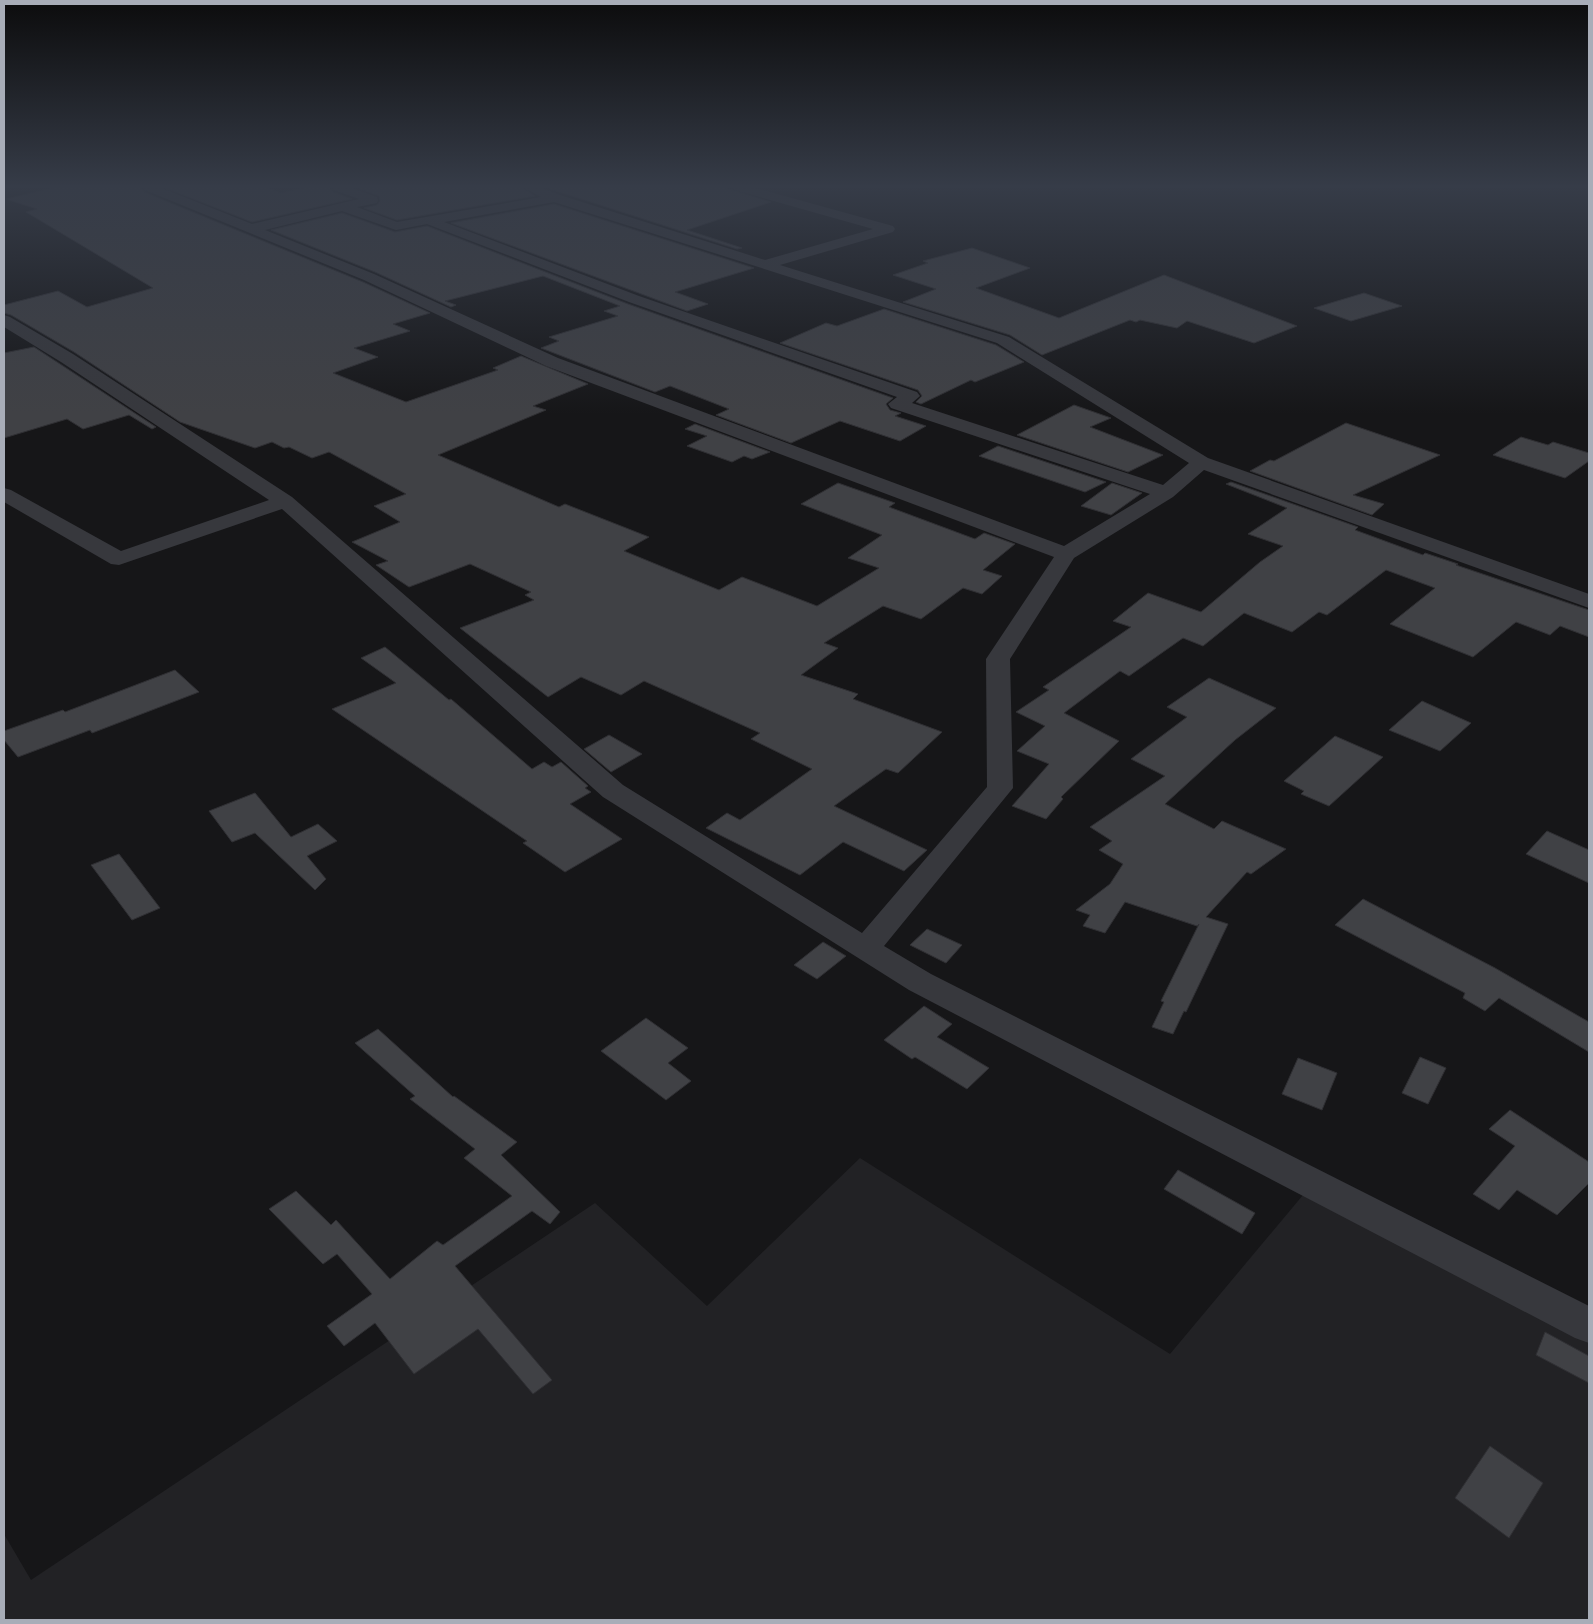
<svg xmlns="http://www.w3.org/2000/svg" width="1593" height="1624" font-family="Poppins,sans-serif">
	<rect width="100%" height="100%" fill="#161618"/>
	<!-- built -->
	<path fill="#222225" d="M860,1158L1170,1354L1313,1183L1589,1325V1620H4V1534L31,1580L595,1203L707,1306Z"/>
	<!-- building -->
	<path fill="#404145" stroke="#303034" d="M56,187H141L144,192L363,282L430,313L393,324L410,331L354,348L378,357L333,373L406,402L498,370L493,368L521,356L588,384L533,406L546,410L438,455L559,507L565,504L649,537L624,551L719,590L742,577L817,606L879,568L848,558L882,535L801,504L838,483L895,503L889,507L975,539L984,533L1015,544L983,570L1002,576L982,594L963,588L921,619L883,606L824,643L838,648L801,675L858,694L853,699L942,732L898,773L886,769L834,806L927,850L904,871L843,842L800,875L706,828L727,813L740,820L812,769L751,739L760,733L644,681L621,695L581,677L548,697L460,628L534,600L525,595L531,592L470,564L409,587L376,565L388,561L352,542L400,522L374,506L406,494L329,452L312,458L289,447L284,448L272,442L255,448L180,422L74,352L11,315L4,313V305L58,291L87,307L153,288L26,212L37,209L6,199Z
		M163,187H267L281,193L307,187H330L333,192L352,199L252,222Z
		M354,187H521L535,196L397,220L364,208L377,205L380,201L379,196Z
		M544,187H723L771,202L687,230L742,248L737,249Z
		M554,204L754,268L675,292L708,304L687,311L451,223Z
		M342,213L395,232L427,226L628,304L893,398L886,404L890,410L901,413L895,416L926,426L900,441L840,421L791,443L716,415L729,409L670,386L655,392L541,348L559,341L549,337L618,316L604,311L620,306L543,276L445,301L456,305L451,307L375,272L271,230Z
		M972,248L1030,268L976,288L1059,318L1164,275L1297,326L1254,343L1187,321L1177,328L1140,320L1136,322L1130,320L1042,355L1010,335L903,302L936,289L893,275L928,263L923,261Z
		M1364,293L1402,306L1351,321L1314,308Z
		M884,309L996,345L1024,362L975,382L971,380L921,404L916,402L922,396L918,390L780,343L826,323L837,326Z
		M34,347L60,364L156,427L152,429L129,415L83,429L67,419L4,438V353Z
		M1074,405L1111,418L1090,427L1163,455L1128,472L1017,435Z
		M1346,423L1440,455L1353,495L1384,504L1372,515L1250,471L1270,460L1274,461Z
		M695,424L770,452L752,459L744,456L732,462L687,446L707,436L685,429Z
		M1521,437L1548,445L1553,442L1589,453V461L1565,478L1493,455Z
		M998,446L1106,482L1085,492L979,456Z
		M1231,482L1358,527L1355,530L1423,555L1425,553L1458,564L1456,565L1589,610V637L1560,626L1550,635L1516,622L1473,657L1390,624L1435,588L1386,570L1327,615L1319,612L1292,632L1244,613L1203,646L1183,638L1129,676L1120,671L1064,713L1119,741L1061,797L1063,799L1046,819L1012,806L1049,764L1017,751L1045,726L1016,712L1049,690L1043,687L1131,627L1113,621L1148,593L1201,612L1260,562L1283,546L1248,534L1287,508L1226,484Z
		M1112,483L1142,493L1111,515L1081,506Z
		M385,647L449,700L451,699L532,769L544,762L552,767L561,762L588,786L585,788L591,792L570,804L622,839L565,872L523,843L527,841L332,709L396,683L361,658Z
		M175,670L199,692L92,733L90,730L18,757L4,740V731L63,710L65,712Z
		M1209,678L1276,708L1235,740L1165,804L1214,829L1222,821L1286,849L1251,874L1247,872L1206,917L1228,924L1186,1012L1184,1011L1173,1034L1152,1027L1164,1002L1161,1001L1199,924L1197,926L1125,902L1105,933L1083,926L1090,915L1076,910L1110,884L1123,864L1099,850L1112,841L1090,827L1165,776L1131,759L1187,717L1167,707Z
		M1422,701L1471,723L1440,751L1389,730Z
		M609,735L642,754L611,772L584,749Z
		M1335,736L1383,757L1329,806L1301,794L1304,791L1284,781Z
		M255,793L291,837L318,824L337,841L307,856L326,879L315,890L255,833L232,842L209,811Z
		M1547,831L1589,850V883L1526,854Z
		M119,854L160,908L132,920L91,865Z
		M1363,899L1495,968L1589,1022V1052L1499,998L1485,1011L1463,998L1465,993L1335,925Z
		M927,929L962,945L946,963L910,945Z
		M823,942L846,956L817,979L794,965Z
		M924,1006L952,1024L937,1037L989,1068L967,1089L915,1057L912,1059L884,1040Z
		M646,1018L688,1048L668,1063L691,1081L666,1100L601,1051Z
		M378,1029L453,1097L454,1096L517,1142L501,1155L560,1212L550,1224L532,1211L455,1266L552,1380L533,1394L478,1329L414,1374L375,1323L344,1346L327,1326L372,1294L337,1254L323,1264L269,1209L296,1191L331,1225L336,1220L390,1279L437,1241L443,1245L512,1196L464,1158L475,1149L410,1099L415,1096L355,1043Z
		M1420,1057L1446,1068L1428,1104L1402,1093Z
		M1298,1058L1337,1073L1322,1110L1282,1094Z
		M1510,1110L1589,1162V1183L1557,1215L1517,1190L1499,1210L1473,1194L1515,1146L1489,1129Z
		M1178,1170L1255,1213L1242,1234L1164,1189Z
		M1545,1332L1589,1356V1383L1536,1355Z
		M1490,1446L1543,1483L1509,1538L1455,1498Z"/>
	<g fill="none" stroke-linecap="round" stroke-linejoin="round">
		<!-- minor -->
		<path fill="#37383d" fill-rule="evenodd" d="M143,187H159L252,224L359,199L334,190L332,187H349L377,197L378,200L377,203L357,207L397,222L541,197L523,187H539L560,195L765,260L873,229L735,190L733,187H752L893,226L895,229L893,232L780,265L1009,337L1208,458L1589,594V608L1204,470L1173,497L1074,558L1010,659L1013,788L884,946L931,974L1589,1306V1343L1575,1338L909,990L603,797L282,509L119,565L111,564L4,502V488L11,490L121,551L269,500L61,362L4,327V315L10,317L73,354L292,497L623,785L862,933L987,787L986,659L1054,557L546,366L364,280L145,190ZM554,202L997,343L1189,463L1163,485L912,403L920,396L917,392L639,296L444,222ZM342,211L396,230L427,224L629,302L897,397L888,404L891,408L1150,494L1064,546L558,358L374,274L265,230Z"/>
	</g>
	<!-- sky -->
	<linearGradient id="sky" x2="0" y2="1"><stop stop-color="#0c0c0d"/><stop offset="0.45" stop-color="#363c48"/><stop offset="1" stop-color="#363c48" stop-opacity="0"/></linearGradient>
	<rect width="1593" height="414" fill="url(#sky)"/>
	<!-- border -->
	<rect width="1593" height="1624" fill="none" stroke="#a8adb8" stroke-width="10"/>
</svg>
